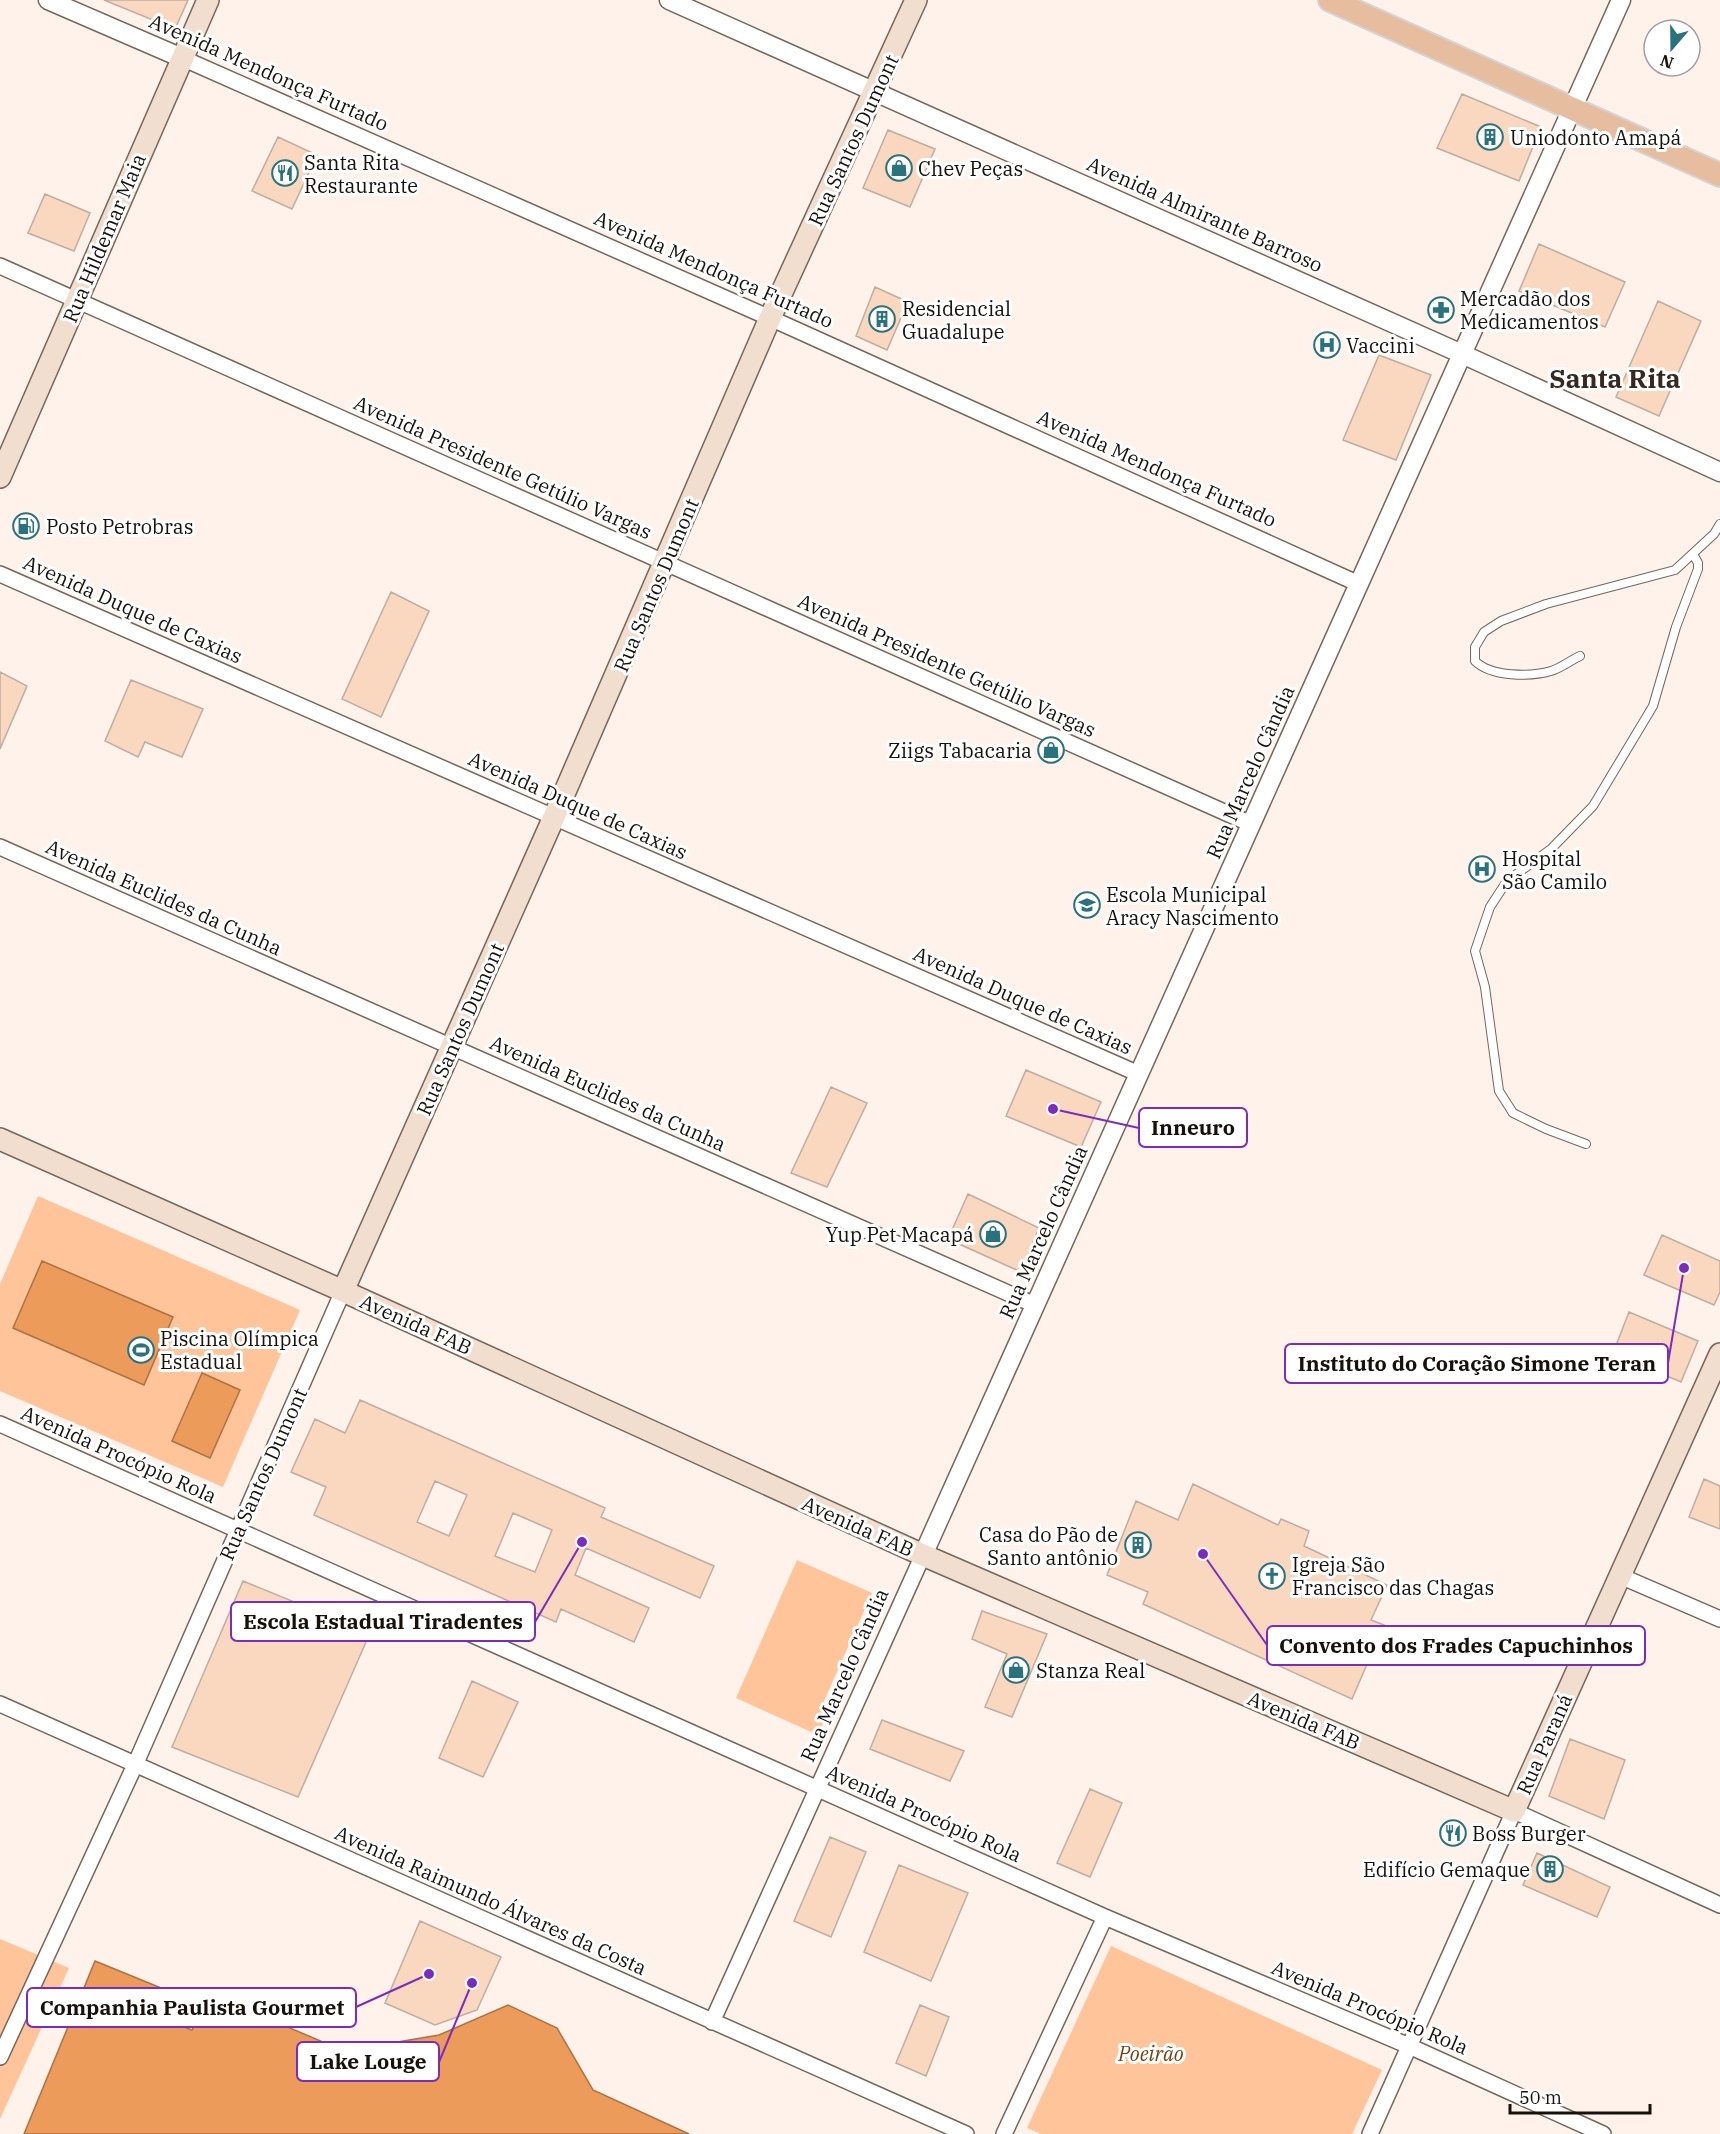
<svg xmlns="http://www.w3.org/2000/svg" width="1720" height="2134" font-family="'IBM Plex Serif',serif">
	<rect width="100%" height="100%" fill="#fef2ea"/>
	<!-- green -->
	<path fill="#ffc499" d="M38,1196L300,1310L223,1487L0,1391V1284Z
		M797,1560L872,1593L820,1710L827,1714L818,1735L736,1698Z
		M0,1939L69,1968L0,2119Z
		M1111,1946L1382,2070L1352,2134H1041L1027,2128Z"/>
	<!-- water -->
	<path fill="#ec9b5b" stroke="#ac7243" stroke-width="1.5" d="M42,1261L173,1317L144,1385L13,1328Z
		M202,1373L240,1390L210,1458L172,1441Z
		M95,1961L188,1999L179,2025L192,2030L210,1994L344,2051L439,2035L508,2005L557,2028L593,2090L689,2134H24Z"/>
	<!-- building -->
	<path fill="#fad8bf" stroke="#bfada0" stroke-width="1.5" fill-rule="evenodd" d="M104,0H188L175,29Z
		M1462,94L1541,127L1519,181L1437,148Z
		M888,130L935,149L910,207L863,188Z
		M278,137L317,155L292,209L252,191Z
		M45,194L90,213L74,251L28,233Z
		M1539,244L1625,282L1605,327L1519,291Z
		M875,287L908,302L887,350L856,336Z
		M1658,301L1701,321L1659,416L1616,397Z
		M1379,355L1431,375L1396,460L1343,440Z
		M391,592L429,611L381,717L342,699Z
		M0,672L27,686L0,749Z
		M131,680L203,709L182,757L145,742L138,757L105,741Z
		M1026,1070L1101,1102L1081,1147L1006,1116Z
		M831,1087L867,1103L827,1187L791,1173Z
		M968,1194L1039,1228L1021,1272L948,1239Z
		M1662,1235L1720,1261V1292L1714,1305L1644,1275Z
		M1629,1312L1698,1341L1681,1382L1613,1353Z
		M360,1400L605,1508L601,1517L714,1566L700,1598L586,1548L575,1575L649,1608L634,1642L561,1609L556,1622L314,1515L326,1487L291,1472L315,1419L345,1433ZM435,1481L467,1495L449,1536L417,1522ZM513,1513L552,1530L535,1572L495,1556Z
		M1704,1479L1720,1486V1529L1689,1517Z
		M1193,1484L1278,1525L1281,1519L1309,1531L1304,1546L1387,1585L1371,1620L1384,1625L1352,1699L1143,1604L1148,1592L1107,1575L1136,1501L1178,1520Z
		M243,1581L370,1633L298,1797L172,1747Z
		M982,1611L1047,1634L1012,1717L985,1707L1007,1654L972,1639Z
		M472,1681L518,1702L483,1777L439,1758Z
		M882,1720L964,1751L950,1781L870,1749Z
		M1570,1739L1625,1760L1604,1819L1549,1796Z
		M1090,1789L1122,1803L1090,1877L1057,1863Z
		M830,1837L866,1852L831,1937L794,1921Z
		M1537,1853L1610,1887L1597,1917L1523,1885Z
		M899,1865L968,1893L931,1981L864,1952Z
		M420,1921L501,1957L477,2010L435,2025L385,2003Z
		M920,2005L949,2017L926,2076L896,2063Z"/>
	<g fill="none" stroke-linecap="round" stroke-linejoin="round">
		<!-- service casing -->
		<g stroke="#77665a" stroke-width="10">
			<path id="service" d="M1580,656C1571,660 1561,668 1551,671C1530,677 1491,677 1475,661V647L1484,632L1501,621L1546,604L1675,570L1714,534L1720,524
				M1586,1144L1546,1129L1513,1113L1499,1091L1485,987L1475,951L1490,907L1507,881L1551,849L1593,806L1653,706L1676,627L1698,569V563L1693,554"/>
		</g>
		<!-- minor casing -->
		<g stroke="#77665a" stroke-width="18">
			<path id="minor" d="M182,58L770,318L1359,584
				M0,266L1251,824
				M0,574L1139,1074
				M0,847L1035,1305
				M0,1424L1105,1917L1409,2046L1603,2134
				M1618,1575L1720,1619
				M0,1704L966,2134
				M712,2022L923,1555
				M0,2057L135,1765L343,1291
				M1004,2134L1105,1917
				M1370,2134L1514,1811L1720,1905"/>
		</g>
		<!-- tertiary casing -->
		<g stroke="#77665a" stroke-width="21">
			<path id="tertiary" d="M48,0L182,58
				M669,0L1462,354L1720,472
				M923,1555L1621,0"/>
		</g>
		<!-- secondary casing -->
		<g stroke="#77665a" stroke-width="24">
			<path id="secondary" d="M0,477L208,0
				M0,1139L343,1291L923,1555L1514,1811L1720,1354
				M343,1291L554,817L770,318L916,0"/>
		</g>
		<!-- primary casing -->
		<g stroke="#d5d4d3" stroke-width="26">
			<path id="primary" d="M1330,0L1720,175"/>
		</g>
		<!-- service -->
		<use href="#service" stroke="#fff" stroke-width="8"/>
		<!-- minor -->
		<use href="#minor" stroke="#fff" stroke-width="15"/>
		<!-- tertiary -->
		<use href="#tertiary" stroke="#fff" stroke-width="18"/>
		<!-- secondary -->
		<use href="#secondary" stroke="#f2dece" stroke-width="21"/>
		<!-- primary -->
		<use href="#primary" stroke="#e6bd9e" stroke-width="22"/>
	</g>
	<!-- icons -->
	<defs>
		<g id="building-ring" transform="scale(1.35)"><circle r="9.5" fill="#fff" stroke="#2a727c" stroke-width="1.5"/><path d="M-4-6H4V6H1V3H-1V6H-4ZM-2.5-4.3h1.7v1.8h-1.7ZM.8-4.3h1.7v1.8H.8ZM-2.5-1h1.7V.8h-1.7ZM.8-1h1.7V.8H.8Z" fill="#2a727c"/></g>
		<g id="shop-ring" transform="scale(1.35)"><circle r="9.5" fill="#fff" stroke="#2a727c" stroke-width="1.5"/><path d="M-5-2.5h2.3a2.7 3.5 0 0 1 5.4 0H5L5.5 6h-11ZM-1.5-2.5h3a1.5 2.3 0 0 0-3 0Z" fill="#2a727c"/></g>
		<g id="restaurant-ring" transform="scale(1.35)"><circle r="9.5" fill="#fff" stroke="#2a727c" stroke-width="1.5"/><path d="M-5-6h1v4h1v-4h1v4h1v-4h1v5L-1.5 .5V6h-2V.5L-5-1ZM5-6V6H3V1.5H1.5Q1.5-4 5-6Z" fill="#2a727c"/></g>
		<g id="pharmacy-ring" transform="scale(1.35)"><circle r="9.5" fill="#fff" stroke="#2a727c" stroke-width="1.5"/><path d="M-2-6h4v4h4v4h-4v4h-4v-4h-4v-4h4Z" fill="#2a727c"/></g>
		<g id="hospital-ring" transform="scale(1.35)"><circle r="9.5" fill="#fff" stroke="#2a727c" stroke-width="1.5"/><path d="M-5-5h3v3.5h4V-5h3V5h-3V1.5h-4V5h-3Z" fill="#2a727c"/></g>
		<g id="fuel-ring" transform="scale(1.35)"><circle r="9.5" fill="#fff" stroke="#2a727c" stroke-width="1.5"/><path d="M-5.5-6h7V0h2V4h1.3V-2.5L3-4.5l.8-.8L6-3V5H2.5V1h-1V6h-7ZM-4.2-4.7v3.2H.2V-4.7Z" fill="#2a727c"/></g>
		<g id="school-ring" transform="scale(1.35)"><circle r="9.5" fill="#fff" stroke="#2a727c" stroke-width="1.5"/><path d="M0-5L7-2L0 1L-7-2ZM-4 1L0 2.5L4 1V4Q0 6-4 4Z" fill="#2a727c"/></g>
		<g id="stadium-ring" transform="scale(1.35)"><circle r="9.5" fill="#fff" stroke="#2a727c" stroke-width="1.5"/><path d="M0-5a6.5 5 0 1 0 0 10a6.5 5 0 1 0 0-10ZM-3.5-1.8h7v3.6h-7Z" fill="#2a727c"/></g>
		<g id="church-ring" transform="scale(1.35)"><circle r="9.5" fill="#fff" stroke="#2a727c" stroke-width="1.5"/><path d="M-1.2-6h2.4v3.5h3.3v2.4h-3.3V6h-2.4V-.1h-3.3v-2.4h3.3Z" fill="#2a727c"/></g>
	</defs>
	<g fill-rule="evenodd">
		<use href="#building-ring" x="1490" y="137"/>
		<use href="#shop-ring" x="899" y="168"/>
		<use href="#restaurant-ring" x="285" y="173"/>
		<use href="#pharmacy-ring" x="1441" y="310"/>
		<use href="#building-ring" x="882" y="319"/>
		<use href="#hospital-ring" x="1327" y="345"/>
		<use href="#fuel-ring" x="26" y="526"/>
		<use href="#shop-ring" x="1051" y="750"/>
		<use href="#hospital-ring" x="1482" y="869"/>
		<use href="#school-ring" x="1087" y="905"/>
		<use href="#shop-ring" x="993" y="1234"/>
		<use href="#stadium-ring" x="141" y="1350"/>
		<use href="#building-ring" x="1138" y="1545"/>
		<use href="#church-ring" x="1272" y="1576"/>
		<use href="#shop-ring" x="1016" y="1670"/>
		<use href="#restaurant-ring" x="1453" y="1833"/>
		<use href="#building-ring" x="1550" y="1869"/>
	</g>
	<g text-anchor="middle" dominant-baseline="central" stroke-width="6" stroke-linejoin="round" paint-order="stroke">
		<!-- street labels -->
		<g font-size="20" fill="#17110c" stroke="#fff">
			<text transform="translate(269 72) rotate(24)">Avenida Mendonça Furtado</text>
			<text transform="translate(853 140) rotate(-65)">Rua Santos Dumont</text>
			<text transform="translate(1205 214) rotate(24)">Avenida Almirante Barroso</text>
			<text transform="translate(104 238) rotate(-67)">Rua Hildemar Maia</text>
			<text transform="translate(714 269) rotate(24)">Avenida Mendonça Furtado</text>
			<text transform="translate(503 467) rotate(24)">Avenida Presidente Getúlio Vargas</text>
			<text transform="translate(1157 468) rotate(24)">Avenida Mendonça Furtado</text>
			<text transform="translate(656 585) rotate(-67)">Rua Santos Dumont</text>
			<text transform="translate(133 609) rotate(24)">Avenida Duque de Caxias</text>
			<text transform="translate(947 665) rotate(24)">Avenida Presidente Getúlio Vargas</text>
			<text transform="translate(1250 772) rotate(-66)">Rua Marcelo Cândia</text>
			<text transform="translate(578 805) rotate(24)">Avenida Duque de Caxias</text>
			<text transform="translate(164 897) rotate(24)">Avenida Euclides da Cunha</text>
			<text transform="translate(1023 1000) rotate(24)">Avenida Duque de Caxias</text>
			<text transform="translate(460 1029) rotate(-66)">Rua Santos Dumont</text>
			<text transform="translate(608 1093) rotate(24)">Avenida Euclides da Cunha</text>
			<text transform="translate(1043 1232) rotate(-66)">Rua Marcelo Cândia</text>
			<text transform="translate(416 1324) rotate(24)">Avenida FAB</text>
			<text transform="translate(119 1454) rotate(24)">Avenida Procópio Rola</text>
			<text transform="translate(263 1474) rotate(-66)">Rua Santos Dumont</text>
			<text transform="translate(858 1526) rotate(24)">Avenida FAB</text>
			<text transform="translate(844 1675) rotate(-66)">Rua Marcelo Cândia</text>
			<text transform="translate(1304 1720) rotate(23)">Avenida FAB</text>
			<text transform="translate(1544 1744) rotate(-66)">Rua Paraná</text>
			<text transform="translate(924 1813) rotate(24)">Avenida Procópio Rola</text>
			<text transform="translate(491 1900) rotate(24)">Avenida Raimundo Álvares da Costa</text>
			<text transform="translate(1370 2007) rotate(23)">Avenida Procópio Rola</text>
		</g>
		<!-- poi labels -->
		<g font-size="20" fill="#17110c" stroke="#fff" text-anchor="start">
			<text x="1510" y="137">Uniodonto Amapá</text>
			<text x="304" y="162">Santa Rita<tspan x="304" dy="23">Restaurante</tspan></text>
			<text x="918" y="168">Chev Peças</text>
			<text x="1460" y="298">Mercadão dos<tspan x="1460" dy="23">Medicamentos</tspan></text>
			<text x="902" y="308">Residencial<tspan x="902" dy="23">Guadalupe</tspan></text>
			<text x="1346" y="345">Vaccini</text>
			<text x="46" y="526">Posto Petrobras</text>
			<text x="1032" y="750" text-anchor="end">Ziigs Tabacaria</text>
			<text x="1502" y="858">Hospital<tspan x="1502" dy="23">São Camilo</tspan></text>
			<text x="1106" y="894">Escola Municipal<tspan x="1106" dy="23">Aracy Nascimento</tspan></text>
			<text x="974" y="1234" text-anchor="end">Yup Pet Macapá</text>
			<text x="160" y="1338">Piscina Olímpica<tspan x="160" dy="23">Estadual</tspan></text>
			<text x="1118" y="1534" text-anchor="end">Casa do Pão de<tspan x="1118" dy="23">Santo antônio</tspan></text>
			<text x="1292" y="1564">Igreja São<tspan x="1292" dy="23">Francisco das Chagas</tspan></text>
			<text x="1036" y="1670">Stanza Real</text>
			<text x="1472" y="1833">Boss Burger</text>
			<text x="1530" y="1869" text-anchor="end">Edifício Gemaque</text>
		</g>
		<!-- park labels -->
		<g font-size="20" font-style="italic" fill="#764112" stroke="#fff">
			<text x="1151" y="2053">Poeirão</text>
		</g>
		<!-- district labels -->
		<g font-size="26" font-weight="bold" fill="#37291f" stroke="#fff">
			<text x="1615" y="378">Santa Rita</text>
		</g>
	</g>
	<!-- callouts -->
	<path fill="none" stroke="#7b2cbf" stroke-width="2" d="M1053 1109L1139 1128M1684 1268L1668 1363M582 1542L535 1622M1203 1554L1267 1645M429 1974L356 2007M472 1983L439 2062"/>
	<g fill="#7b2cbf" stroke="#fff" stroke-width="2">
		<circle cx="1053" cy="1109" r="6"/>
		<circle cx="1684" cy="1268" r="6"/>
		<circle cx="582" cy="1542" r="6"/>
		<circle cx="1203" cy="1554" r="6"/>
		<circle cx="429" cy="1974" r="6"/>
		<circle cx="472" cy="1983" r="6"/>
	</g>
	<g fill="#fff" stroke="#7b2cbf" stroke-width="2">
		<rect x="1139" y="1108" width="108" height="39" rx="6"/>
		<rect x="1285" y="1344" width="383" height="39" rx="6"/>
		<rect x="231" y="1602" width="304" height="39" rx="6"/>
		<rect x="1267" y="1626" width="378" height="39" rx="6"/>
		<rect x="27" y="1988" width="329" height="39" rx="6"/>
		<rect x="297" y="2042" width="142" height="39" rx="6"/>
	</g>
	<g font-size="21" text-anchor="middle" font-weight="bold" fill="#17110c">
		<text x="1193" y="1135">Inneuro</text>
		<text x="1477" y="1371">Instituto do Coração Simone Teran</text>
		<text x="383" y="1629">Escola Estadual Tiradentes</text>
		<text x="1456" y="1653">Convento dos Frades Capuchinhos</text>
		<text x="192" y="2015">Companhia Paulista Gourmet</text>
		<text x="368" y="2069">Lake Louge</text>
	</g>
	<!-- north arrow -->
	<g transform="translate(1672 48) rotate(200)"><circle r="28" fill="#ffffff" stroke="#a2a09e" stroke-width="1.5"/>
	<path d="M0-4.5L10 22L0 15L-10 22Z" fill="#2a727c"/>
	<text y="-9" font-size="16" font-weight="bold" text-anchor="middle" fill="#17110c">N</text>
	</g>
	<!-- scale -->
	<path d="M1510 2104v9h140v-9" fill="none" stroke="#17110c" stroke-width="3"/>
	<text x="1519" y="2104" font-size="18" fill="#17110c" stroke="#ffffff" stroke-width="4.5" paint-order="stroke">50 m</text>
</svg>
